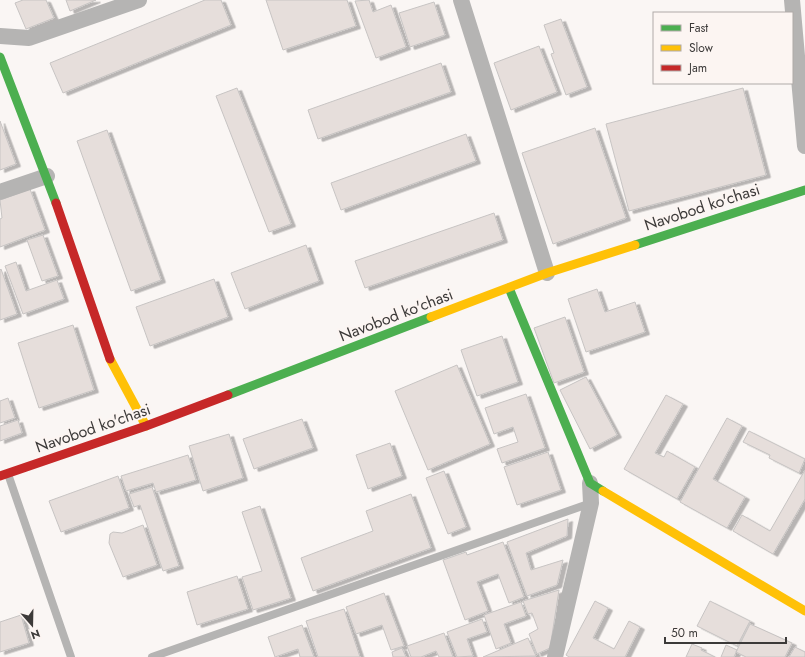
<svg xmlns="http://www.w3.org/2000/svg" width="805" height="657" font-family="Jost,sans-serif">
	<defs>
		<filter id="shadow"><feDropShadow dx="4.5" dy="2.5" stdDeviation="0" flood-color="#0004"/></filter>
	</defs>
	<rect width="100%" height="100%" fill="#faf6f4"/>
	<!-- building -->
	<path fill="#e6dedb" stroke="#c7c4c3" filter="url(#shadow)" d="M23,0H46L54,18L26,29L15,3Z
		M66,0H96L70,11Z
		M205,0H221L231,25L63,93L50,63Z
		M266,0H347L356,26L283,50Z
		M369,0L373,12L391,5L406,47L376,58L355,1Z
		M434,2L445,35L410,47L399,13Z
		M561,19L587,87L566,95L551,54L554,53L544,25Z
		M539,46L557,92L511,110L494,63Z
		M441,63L451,92L318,139L308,110Z
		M237,88L291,224L269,232L216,96Z
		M743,88L766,175L629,211L606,124Z
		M0,121L16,164L0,170Z
		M595,128L626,218L553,244L522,153Z
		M107,130L161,280L131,291L77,141Z
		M466,134L476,161L341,210L331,183Z
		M30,189L45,230L0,247V219L2,218L0,200Z
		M494,213L503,240L365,288L355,261Z
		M43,235L58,276L42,281L27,240Z
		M306,245L319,281L245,309L231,273Z
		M16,262L26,291L57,280L64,299L23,314L5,266Z
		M1,269L17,314L0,320V270Z
		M214,279L228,317L150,346L136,307Z
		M597,289L605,312L635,302L645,332L586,352L568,299Z
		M565,317L584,372L554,383L534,328Z
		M73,325L94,390L39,408L18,343Z
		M502,336L518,382L477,396L461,350Z
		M457,365L490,444L428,470L395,391Z
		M586,377L617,435L590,449L560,390Z
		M526,394L545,448L502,463L497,449L518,442L513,427L494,434L485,408Z
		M666,395L683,404L655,453L664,457L667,451L695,467L677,499L624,469Z
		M8,398L15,418L0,423V401Z
		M727,418L742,426L713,479L745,497L727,528L680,502Z
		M302,419L313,448L254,469L243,439Z
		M18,420L22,433L0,441V426Z
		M749,431L805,459L799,473L769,458L770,455L743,442Z
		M229,434L243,478L203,491L189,446Z
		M390,443L402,476L368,489L356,455Z
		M548,452L561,490L517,505L504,467Z
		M188,455L196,480L156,492L153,483L126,491L121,476Z
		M805,470V499L773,554L733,531L742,515L770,531Z
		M444,471L466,527L448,534L426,478Z
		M118,476L129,508L61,532L49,501Z
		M152,487L179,566L163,571L140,505L134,507L129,494Z
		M411,494L431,548L313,591L301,558L373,531L366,511Z
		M260,506L291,598L253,610L242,577L262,571L242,512Z
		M568,519L567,536L526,553L531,570L563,560L557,585L527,596L507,542Z
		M143,525L157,565L123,577L109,543L110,534L113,532L122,533Z
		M503,542L524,597L509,603L498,574L477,582L488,611L465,620L443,560L466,552L467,555Z
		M237,576L248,609L197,625L187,592Z
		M559,590L550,648L537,654L529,634L538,629L532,613L528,614L523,601Z
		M384,593L404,646L391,650L382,625L356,634L346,607Z
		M595,601L608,608L593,638L614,649L629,621L640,627L625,657H569L566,655Z
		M710,601L750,621L737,646L697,626Z
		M521,602L526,616L504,624L511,643L496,649L484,615Z
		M344,609L360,657H318L306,621Z
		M21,615L29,643L0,652V622Z
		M482,619L487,632L467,639L473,656L457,657L447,632Z
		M750,624L792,643L785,657H746L736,652Z
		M302,625L314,657H300L298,649L275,657L268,637Z
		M444,633L453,657H439L436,651L421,657H411L407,646Z
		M528,638L536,656L483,657Z
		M692,644L702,648L701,650L715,657H686Z
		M726,645L737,650L734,657H721Z
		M795,647L805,652V657H789Z
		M402,648L406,657H393L392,652Z"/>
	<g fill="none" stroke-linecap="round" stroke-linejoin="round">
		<!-- lane -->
		<path stroke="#b5b4b3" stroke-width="8" d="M8,474L71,657
			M152,657L591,503"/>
		<!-- street -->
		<path stroke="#b5b4b3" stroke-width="16" d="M461,0L547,273
			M792,0L805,146
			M0,36L29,38L139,0
			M0,192L47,176
			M555,657L591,503L590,483"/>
		<!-- fast -->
		<path stroke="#4caf50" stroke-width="9" d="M0,57L56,203
			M635,245L805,190
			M509,288L590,483L603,491
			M228,395L431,317"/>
		<!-- slow -->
		<path stroke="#ffc107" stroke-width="9" d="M431,317L547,273L635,245
			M110,359L146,426
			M603,491L805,611"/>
		<!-- jam -->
		<path stroke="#c62828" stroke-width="9" d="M56,203L110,359
			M0,476L146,426L228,395"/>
	</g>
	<g text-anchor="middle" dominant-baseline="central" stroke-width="4" stroke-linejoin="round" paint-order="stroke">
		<!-- street labels -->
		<g font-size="16" fill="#3c3a39" stroke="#fcf5f2">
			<text transform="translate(702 207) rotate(-18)">Navobod ko'chasi</text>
			<text transform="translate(396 315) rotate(-21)">Navobod ko'chasi</text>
			<text transform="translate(93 428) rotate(-19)">Navobod ko'chasi</text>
		</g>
	</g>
	<!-- legend -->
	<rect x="653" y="12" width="140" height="72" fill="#fcf5f2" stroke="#afaaa8"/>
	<rect x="661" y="25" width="20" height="6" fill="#4caf50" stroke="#afaaa8"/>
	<text x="689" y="32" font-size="12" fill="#3c3a39">Fast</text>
	<rect x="661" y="45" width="20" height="6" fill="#ffc107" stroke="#afaaa8"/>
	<text x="689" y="52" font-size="12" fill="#3c3a39">Slow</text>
	<rect x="661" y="65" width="20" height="6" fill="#c62828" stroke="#afaaa8"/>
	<text x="689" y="72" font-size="12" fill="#3c3a39">Jam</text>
	<!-- north arrow -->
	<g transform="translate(32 625) rotate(160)" stroke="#fcf5f2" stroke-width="3" paint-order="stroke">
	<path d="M0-3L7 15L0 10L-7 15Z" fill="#3c3a39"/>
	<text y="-6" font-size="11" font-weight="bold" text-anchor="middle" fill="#3c3a39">N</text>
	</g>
	<!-- scale -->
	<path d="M665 637v6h121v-6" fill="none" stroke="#3c3a39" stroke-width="2"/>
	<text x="671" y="637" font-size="12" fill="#3c3a39" stroke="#fcf5f2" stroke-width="3" paint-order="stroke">50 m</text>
</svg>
